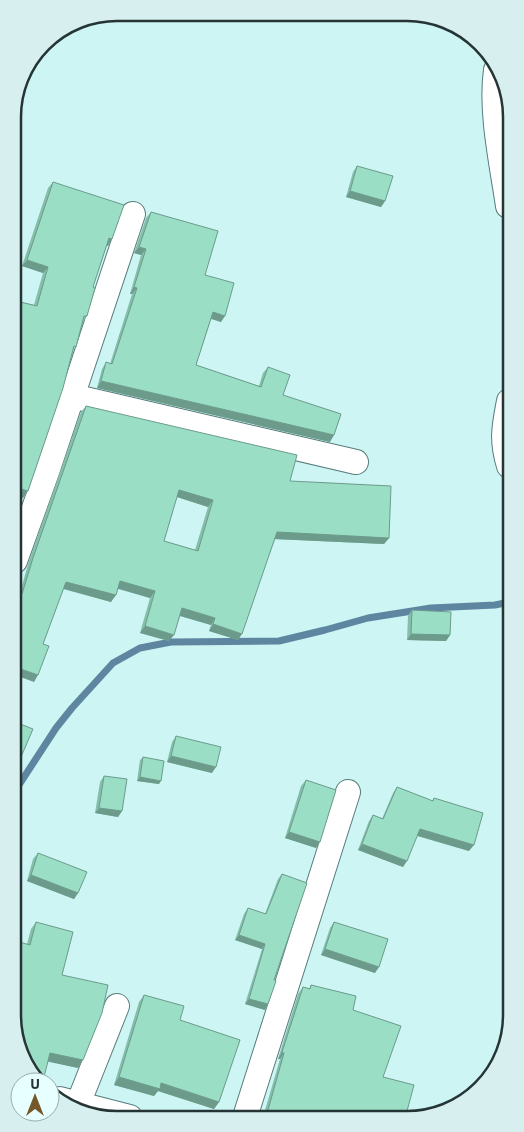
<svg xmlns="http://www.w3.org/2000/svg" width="524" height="1132" font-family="'IBM Plex Sans',sans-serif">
	<rect width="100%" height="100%" fill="#ccf5f4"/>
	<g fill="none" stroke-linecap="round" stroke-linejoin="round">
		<!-- stream -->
		<path stroke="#5f86a0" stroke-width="7" d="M15,791L56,728L72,708L113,663L140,648L171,642L279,641L325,630L368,618L431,608L495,605L510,602"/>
		<!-- minor casing -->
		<g stroke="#567c7b" stroke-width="26">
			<path id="minor" d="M496,70C490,111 502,165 508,206
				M72,396L356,462
				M509,401C504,427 501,440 509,466
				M15,561L47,472L133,214
				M60,1099L130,1117
				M78,1104L117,1006
				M245,1117L348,792"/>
		</g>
		<!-- minor -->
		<use href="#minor" stroke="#fff" stroke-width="24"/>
	</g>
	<!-- wall -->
	<path fill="#84bfaa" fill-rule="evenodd" d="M357,166L385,201L381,207L346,197L353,172Z
		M53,182L108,246L107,245L93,287L87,316L83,322L23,498L15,495L14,303L16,301L34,305L43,273L22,266L48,188Z
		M151,212L205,275L221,322L211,319L196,365L259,386L263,373L268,367L283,395L330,442L97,388L102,369L106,362L110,364L132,294H130L141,255L134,253L146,218Z
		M86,406L290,481L389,538L384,544L275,539L238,640L209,631L211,625L180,616L169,641L140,633L150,598L118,588L111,602L63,589L43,644L34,682L20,593L28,564L81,412ZM177,497L208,507L195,550L164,541Z
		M412,610L450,635L446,641L407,640L408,616Z
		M176,736L212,773L167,762L172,742Z
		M143,757L159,784L137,781L140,760Z
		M104,776L122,811L118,817L95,813L100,782Z
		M306,780L316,848L285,838L301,786Z
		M397,787L432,801L434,798L469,851L417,836L403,867L358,850L369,821L373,815L382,819L393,793Z
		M38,853L78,893L74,899L27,881L33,859Z
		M282,874L274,980L268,1004L265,1010L245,1004L262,949L235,940L244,914L248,908L265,914L278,879Z
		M36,922L62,975L78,1068L48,1061L27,944L31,929Z
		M334,922L375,973L321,955L330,928Z
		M311,985L353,1010L383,1077L407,1111L424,1116L263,1117L280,1059H278L298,994L303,987L309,989Z
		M144,995L180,1020L219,1102L214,1109L158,1091L154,1096L114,1085L139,1002Z"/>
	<!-- shaded-wall -->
	<path fill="#6c9b8b" d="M350,191L385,201L381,207L346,197Z
		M109,238L112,239L108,246L105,245Z
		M139,247L146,249L141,255L134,253Z
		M27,260L48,267L43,273L22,266Z
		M134,287L137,288L132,294H130Z
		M213,312L225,316L221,322L209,318Z
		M101,381L334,435L330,442L97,388Z
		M14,487L28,491L23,498L15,495Z
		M179,490L213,500L208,507L174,496Z
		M277,532L389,538L384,544L273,539Z
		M120,581L155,591L150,598L115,588Z
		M66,582L116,595L111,602L61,588Z
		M182,608L215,618L211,625L177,615Z
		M213,624L242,634L238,640L209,631Z
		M145,626L174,635L169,641L140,633Z
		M411,634L450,635L446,641L407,640Z
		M15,667L38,675L34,682L15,675Z
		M17,755L21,757L17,763L15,762V757Z
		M171,756L216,767L212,773L167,762Z
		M140,777L161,781L159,784L137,781Z
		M99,808L122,811L118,817L95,813Z
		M420,829L474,845L469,851L415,835Z
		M289,832L320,842L316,848L285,838Z
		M362,844L407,861L403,867L358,850Z
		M31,875L78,893L74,899L27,881Z
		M239,935L265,944L262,949L235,940Z
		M325,949L379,967L375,973L321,955Z
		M249,999L268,1004L265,1010L245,1004Z
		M282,1052L284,1053L280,1059H278Z
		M50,1053L83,1060L78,1068L45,1061Z
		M37,1075L44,1077L41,1082Z
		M119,1077L161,1083L219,1102L214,1109L158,1091L154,1096L114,1085Z"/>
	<!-- building -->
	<path fill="#9adec6" stroke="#6c9b8b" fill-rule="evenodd" d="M357,166L393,176L385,201L350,191Z
		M53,182L124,205L112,239L109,238L93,287L95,288L87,316H84L76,347L74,346L63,388L28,491L14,487V309L16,301L37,306L48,267L27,260Z
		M151,212L218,231L205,275L234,283L225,316L213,312L196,365L261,387L268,367L290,375L283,395L341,414L334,435L101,381L106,362L112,364L137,288L134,287L146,249L139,247Z
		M86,406L297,455L290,481L391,486L389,538L277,532L242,634L213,624L215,618L182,608L174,635L145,626L155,591L120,581L116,595L66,582L43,644L49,646L38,675L15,667V592L22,594L33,558ZM179,490L213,500L198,551L164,541Z
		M412,610L451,612L450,635L411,634Z
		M15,722L33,729L21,757L17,755L15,758Z
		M176,736L221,747L216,767L171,756Z
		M143,757L164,761L161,781L140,777Z
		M104,776L127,779L122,811L99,808Z
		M306,780L336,790L320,842L289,832Z
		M397,787L433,801L434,798L483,813L474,845L420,829L407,861L362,844L373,815L383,819Z
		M38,853L87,872L78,893L31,875Z
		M282,874L307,883L274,980L276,981L268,1004L249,999L265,944L239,935L248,908L266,914Z
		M36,922L73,932L62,975L108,985L102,1013L83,1060L50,1053L44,1077L37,1075L16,1042V941L30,945Z
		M334,922L388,939L379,967L325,949Z
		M311,985L356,996L353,1010L401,1026L383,1077L414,1085L407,1111L424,1116L266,1117L284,1053L282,1052L303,987L310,989Z
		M144,995L184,1006L180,1020L240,1040L219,1102L161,1083L160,1089L119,1077Z"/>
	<!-- crop -->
	<path d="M0 0H524V1132H0ZM117 21H407A96 96 0 0 1 503 117V1015A96 96 0 0 1 407 1111H117A96 96 0 0 1 21 1015V117A96 96 0 0 1 117 21Z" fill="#d7efee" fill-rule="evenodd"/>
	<path fill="none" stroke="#253535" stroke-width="2.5" d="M117 21H407A96 96 0 0 1 503 117V1015A96 96 0 0 1 407 1111H117A96 96 0 0 1 21 1015V117A96 96 0 0 1 117 21Z"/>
	<!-- north arrow -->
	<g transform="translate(35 1097)"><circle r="24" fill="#e7fffe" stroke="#99aeae"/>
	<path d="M0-4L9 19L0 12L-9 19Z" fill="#74582b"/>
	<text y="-8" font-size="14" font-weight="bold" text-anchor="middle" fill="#253535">U</text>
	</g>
</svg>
